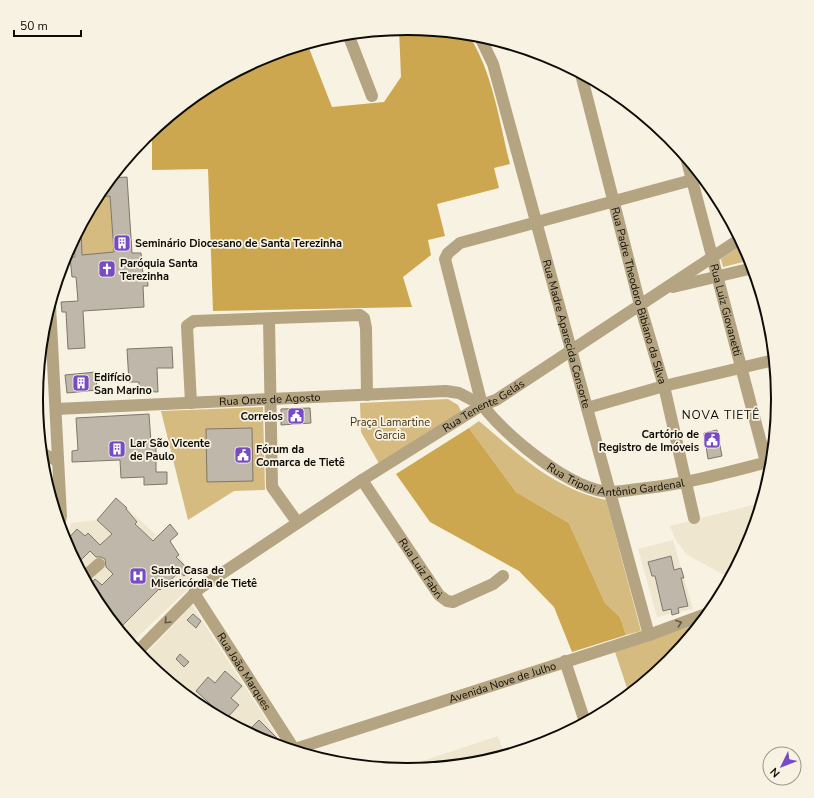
<svg xmlns="http://www.w3.org/2000/svg" width="814" height="798" font-family="'Nunito Sans',sans-serif">
	<rect width="100%" height="100%" fill="#f8f2e3"/>
	<!-- built -->
	<path fill="#efe6d0" d="M116,498L157,536L170,524L178,534L170,541L196,581L130,644L98,605L63,537L70,529L71,523L97,520Z
		M761,503L750,541L730,578L687,555L675,539L670,526Z
		M673,540L693,609L657,617L638,549Z
		M192,605L282,744L280,746L265,742L201,707L142,658Z
		M498,736L505,755L479,763L407,770L398,769Z"/>
	<!-- green -->
	<path fill="#d6bb81" d="M110,196L114,252L82,255L81,226L96,197Z
		M743,244L751,260L723,267L721,259Z
		M448,399L458,405L462,413L381,467L361,432L360,403Z
		M263,407L265,490L234,491L188,520L161,411Z
		M479,421C518,454 554,489 606,500L641,631L626,635L620,617L605,603L569,523L516,492L469,428Z
		M701,623L669,661L629,694L615,652Z"/>
	<!-- forest -->
	<path fill="#cca750" d="M407,28L468,34C493,72 499,121 510,164L494,168L499,188L437,204L445,236L428,240L431,255L403,277L412,307L213,311L208,169L152,170V130L201,90L265,56L307,43L332,107L384,102L401,77L399,29Z
		M469,428L516,492L569,523L605,603L620,617L626,635L572,652L554,607L519,571L430,522L396,474Z"/>
	<!-- building -->
	<path fill="#bfb8aa" stroke="#7d776a" d="M127,177L132,253H141L143,274L147,273L148,286H143L144,307L83,311L85,348L68,349L66,312H62L61,302L78,301L76,277H72L70,257H75L74,239L81,226L82,255L114,252L110,196L96,197L111,178Z
		M172,347L173,368H157L158,392L139,391V382H129L127,349Z
		M96,372L97,390L67,393L65,375Z
		M310,408L311,423L281,425V409Z
		M149,414L151,443L156,448V472H167V484L144,485V477L121,478L120,460L72,462V451L78,450L76,418Z
		M252,428L253,481L207,482L206,429Z
		M717,430L722,456L708,459L704,433Z
		M116,498L127,508L126,509L137,522L135,524L153,541L170,524L178,534L170,541L179,555L176,557L190,571L184,576L179,572L160,590L159,589L122,626L105,610L104,612L89,586L95,579L102,585L113,574L106,567L105,559L101,557H96L90,551L77,564L65,542L77,529L85,536L88,533L100,545L112,534L97,520Z
		M671,556L674,570L681,568L684,578H681L688,606L678,608L679,613L672,615L671,609L663,611L655,576H652L648,562Z
		M193,614L201,621L196,628L187,620Z
		M180,654L189,662L184,667L176,659Z
		M225,671L242,686L231,698L239,705L227,718L225,717L222,719L213,714L219,712L196,691L208,677L215,683Z
		M259,720L277,738L271,744L247,732Z"/>
	<g fill="none" stroke-linecap="round" stroke-linejoin="round">
		<!-- minor -->
		<g stroke="#b4a481" stroke-width="12">
			<path d="M348,34L372,96"/>
			<path id="s1" d="M479,35L493,64L649,635"/>
			<path id="s2" d="M581,74L640,305L664,386L694,518"/>
			<path id="s3" d="M686,157L766,462"/>
			<path id="s4" d="M703,177L460,243L448,253L445,259L482,405C506,435 570,491 611,492C619,492 629,490 638,489C684,485 728,472 772,461"/>
			<path d="M673,287L753,268"/>
			<path d="M50,305L61,516L59,525"/>
			<path d="M269,319L272,487L297,522"/>
			<path d="M191,403L187,326L194,321L360,315L364,318L366,328L367,395"/>
			<path d="M587,408L664,386L774,360"/>
			<path id="s5" d="M56,409L446,391L459,393L482,405"/>
			<path d="M41,453L58,461"/>
			<path id="s6" d="M362,480L439,595L447,601L453,602L493,584L503,576"/>
			<path d="M84,577L99,564"/>
			<path id="s7" d="M194,593L294,749"/>
			<path id="s8" d="M137,652L200,588L362,480L482,405L496,400L740,239"/>
			<path d="M565,661L585,722"/>
			<path id="s9" d="M292,750L649,635L709,613"/>
		</g>
	</g>
	<!-- one-way arrows -->
	<defs><path id="oneway-chevron" d="M-2-3.5L2.5 0L-2 3.5" fill="none" stroke-width="1.6" stroke-linecap="round" stroke-linejoin="round"/></defs>
	<g stroke="#615844">
		<use href="#oneway-chevron" transform="translate(167 621) rotate(134)"/>
		<use href="#oneway-chevron" transform="translate(679 623) rotate(-20)"/>
	</g>
	<!-- icons -->
	<defs>
		<g id="building-square" transform="scale(0.9)"><rect x="-9" y="-9" width="18" height="18" rx="4" fill="#774bc4" stroke="#f8f2e3"/><path d="M-4-6H4V6H1V3H-1V6H-4ZM-2.5-4.3h1.7v1.8h-1.7ZM.8-4.3h1.7v1.8H.8ZM-2.5-1h1.7V.8h-1.7ZM.8-1h1.7V.8H.8Z" fill="#fff"/></g>
		<g id="church-square" transform="scale(0.9)"><rect x="-9" y="-9" width="18" height="18" rx="4" fill="#774bc4" stroke="#f8f2e3"/><path d="M-1.2-6h2.4v3.5h3.3v2.4h-3.3V6h-2.4V-.1h-3.3v-2.4h3.3Z" fill="#fff"/></g>
		<g id="civic-square" transform="scale(0.9)"><rect x="-9" y="-9" width="18" height="18" rx="4" fill="#774bc4" stroke="#f8f2e3"/><path d="M-.6-6.5H3V-4.5H.6V-3L4-1V1h2V6H-6V1h2V-1L-.6-3ZM-1.2 2.5V6h2.4V2.5Z" fill="#fff"/></g>
		<g id="hospital-square" transform="scale(0.9)"><rect x="-9" y="-9" width="18" height="18" rx="4" fill="#774bc4" stroke="#f8f2e3"/><path d="M-5-5h3v3.5h4V-5h3V5h-3V1.5h-4V5h-3Z" fill="#fff"/></g>
	</defs>
	<g fill-rule="evenodd">
		<use href="#building-square" x="122" y="243"/>
		<use href="#church-square" x="107" y="269"/>
		<use href="#building-square" x="81" y="383"/>
		<use href="#civic-square" x="296" y="416"/>
		<use href="#civic-square" x="712" y="440"/>
		<use href="#building-square" x="117" y="449"/>
		<use href="#civic-square" x="243" y="455"/>
		<use href="#hospital-square" x="138" y="576"/>
	</g>
	<g text-anchor="middle" dominant-baseline="central" stroke-width="3.5" stroke-linejoin="round" paint-order="stroke">
		<!-- poi labels -->
		<g font-size="11" font-weight="bold" fill="#0e0c07" stroke="#f8f2e3" text-anchor="start">
			<text x="135" y="243">Seminário Diocesano de Santa Terezinha</text>
			<text x="120" y="263">Paróquia Santa<tspan x="120" dy="13">Terezinha</tspan></text>
			<text x="94" y="377">Edifício<tspan x="94" dy="13">San Marino</tspan></text>
			<text x="283" y="416" text-anchor="end">Correios</text>
			<text x="699" y="434" text-anchor="end">Cartório de<tspan x="699" dy="13">Registro de Imóveis</tspan></text>
			<text x="130" y="443">Lar São Vicente<tspan x="130" dy="13">de Paulo</tspan></text>
			<text x="256" y="449">Fórum da<tspan x="256" dy="13">Comarca de Tietê</tspan></text>
			<text x="151" y="570">Santa Casa de<tspan x="151" dy="13">Misericórdia de Tietê</tspan></text>
		</g>
		<!-- street labels -->
		<g font-size="11" fill="#0e0c07" stroke="#f8f2e3">
			<text stroke="none"><textPath href="#s2" startOffset="229">Rua Padre Theodoro Bibiano da Silva</textPath></text>
			<text stroke="none"><textPath href="#s3" startOffset="158">Rua Luiz Giovanetti</textPath></text>
			<text stroke="none"><textPath href="#s1" startOffset="312">Rua Madre Aparecida Consorte</textPath></text>
			<text stroke="none"><textPath href="#s5" startOffset="214">Rua Onze de Agosto</textPath></text>
			<text stroke="none"><textPath href="#s8" startOffset="427">Rua Tenente Gelás</textPath></text>
			<text stroke="none"><textPath href="#s4" startOffset="586">Rua Tripoli Antônio Gardenal</textPath></text>
			<text stroke="none"><textPath href="#s6" startOffset="106">Rua Luiz Fabri</textPath></text>
			<text stroke="none"><textPath href="#s7" startOffset="93">Rua João Marques</textPath></text>
			<text stroke="none"><textPath href="#s9" startOffset="221">Avenida Nove de Julho</textPath></text>
		</g>
		<!-- park labels -->
		<g font-size="11" fill="#453510" stroke="#f8f2e3">
			<text x="390" y="422">Praça Lamartine<tspan x="390" dy="13">Garcia</tspan></text>
		</g>
		<!-- neighbourhood labels -->
		<g font-size="12" letter-spacing="1" fill="#0e0c07" stroke="#f8f2e3">
			<text x="721" y="415">NOVA TIETÊ</text>
		</g>
	</g>
	<!-- crop -->
	<path d="M0 0H814V798H0ZM43 399a364 364 0 1 1 728 0a364 364 0 1 1-728 0Z" fill="#f8f2e3" fill-rule="evenodd"/>
	<path fill="none" stroke="#0e0c07" stroke-width="2" d="M43 399a364 364 0 1 1 728 0a364 364 0 1 1-728 0Z"/>
	<!-- north arrow -->
	<g transform="translate(782 766) rotate(227)"><circle r="19" fill="#f8f2e3" stroke="#9a968b"/>
	<path d="M0-3L7 15L0 10L-7 15Z" fill="#774bc4"/>
	<text y="-6" font-size="11" font-weight="bold" text-anchor="middle" fill="#0e0c07">N</text>
	</g>
	<!-- scale -->
	<path d="M14 30v6h67v-6" fill="none" stroke="#0e0c07" stroke-width="2"/>
	<text x="20" y="30" font-size="12" fill="#0e0c07" stroke="#f8f2e3" stroke-width="3" paint-order="stroke">50 m</text>
</svg>
